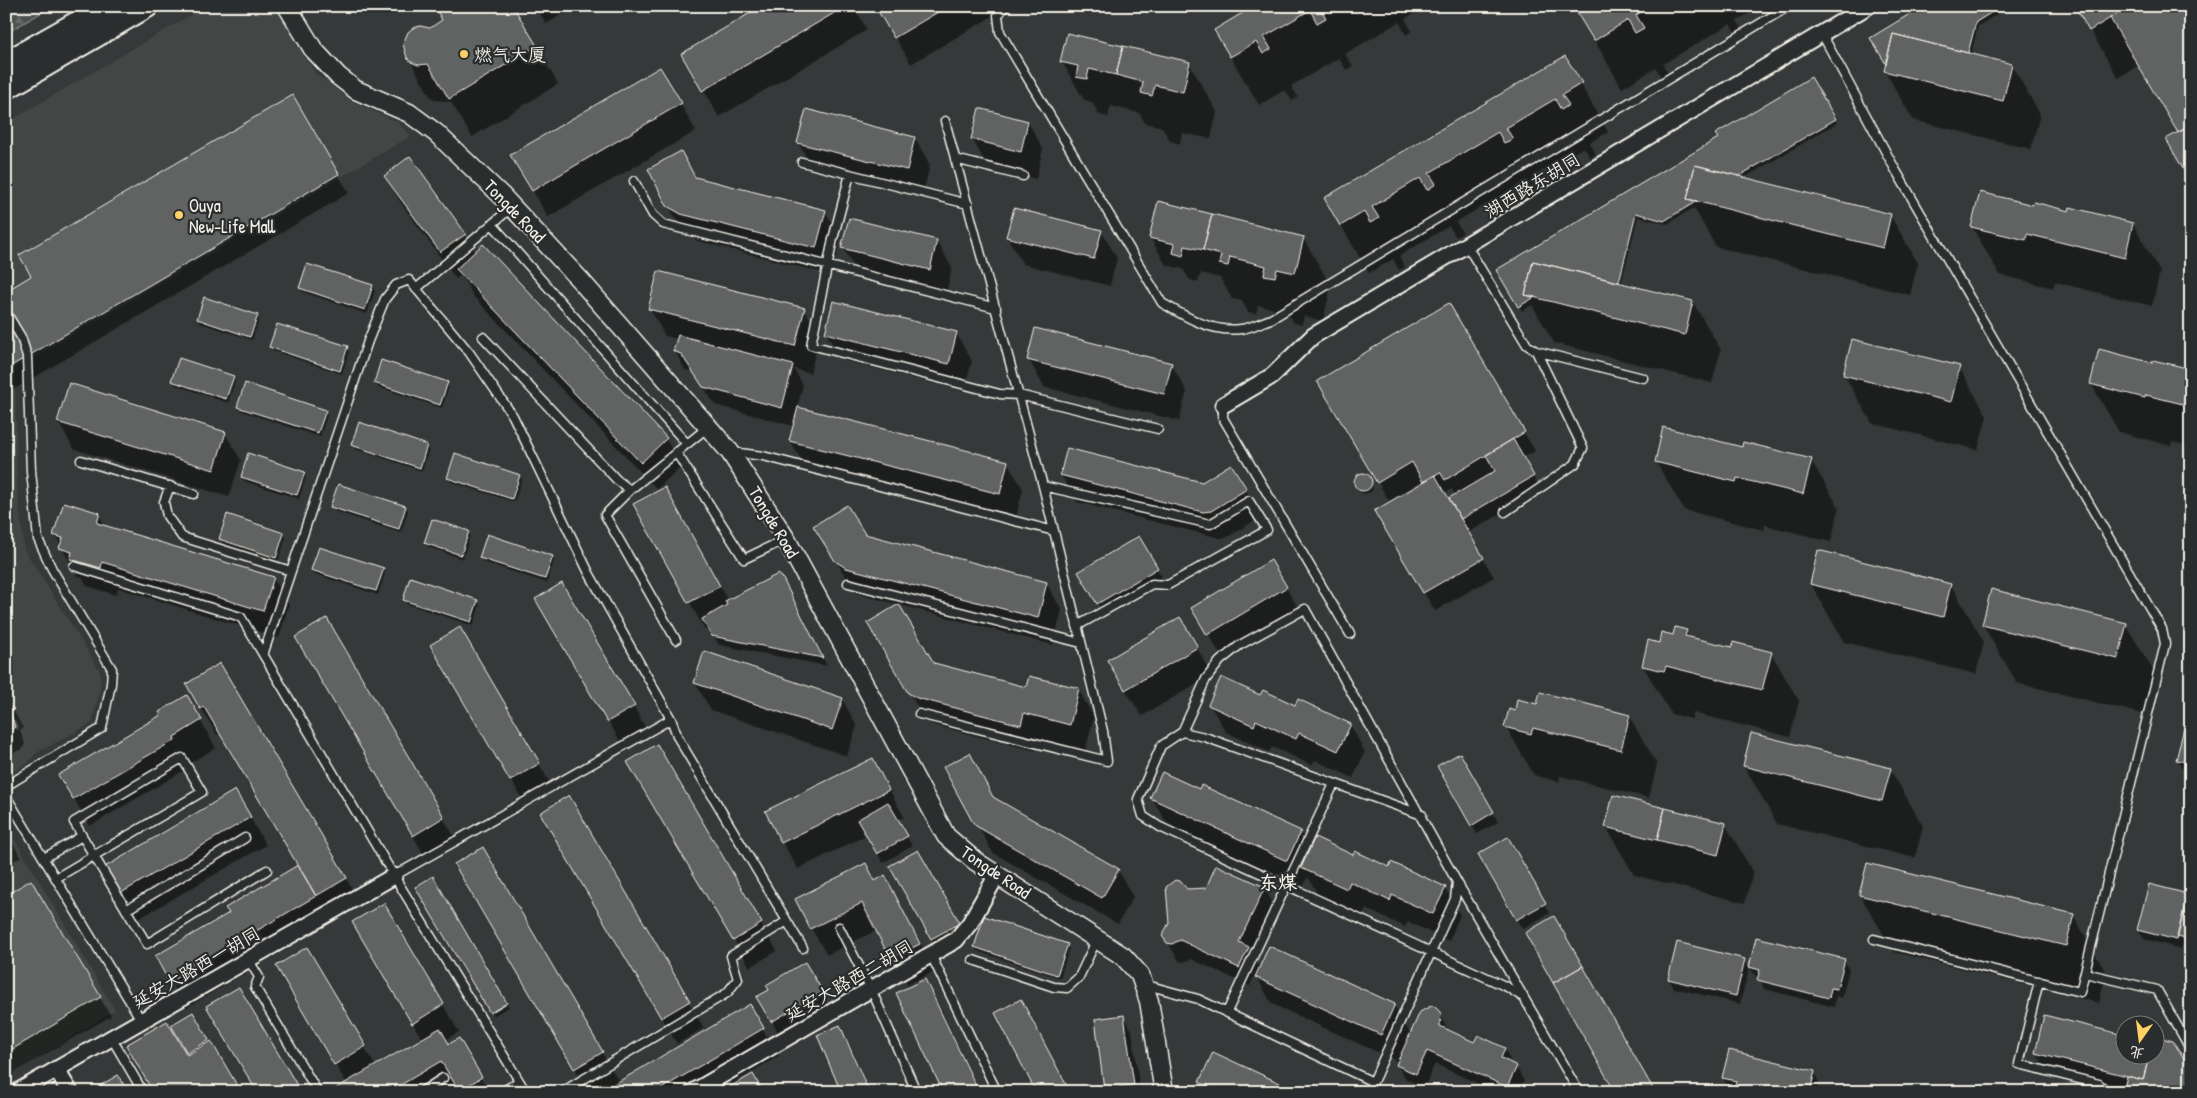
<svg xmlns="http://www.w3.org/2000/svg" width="2197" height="1098" font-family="'Patrick Hand','LXGW WenKai TC',sans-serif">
	<defs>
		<pattern id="forest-firs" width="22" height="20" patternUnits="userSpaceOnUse" patternTransform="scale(1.25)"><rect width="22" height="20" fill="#4e514f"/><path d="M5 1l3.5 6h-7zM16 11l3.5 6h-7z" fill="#686a68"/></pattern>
	</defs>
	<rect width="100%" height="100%" fill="#363939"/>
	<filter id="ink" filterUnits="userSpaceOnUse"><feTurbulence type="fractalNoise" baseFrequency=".02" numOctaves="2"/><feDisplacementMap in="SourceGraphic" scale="10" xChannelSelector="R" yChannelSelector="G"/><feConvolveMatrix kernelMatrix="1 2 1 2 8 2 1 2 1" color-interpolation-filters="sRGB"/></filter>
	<g filter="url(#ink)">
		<!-- built -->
		<path fill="#434645" d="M206,6H274L315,73L351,101L397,122L411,136L15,368L17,484L24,549L100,671L101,685L92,723L35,754L28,763L6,776V123Z
			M6,825L115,1010L6,1077Z"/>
		<!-- forest -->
		<path fill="url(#forest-firs)" stroke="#a1a19c" d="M6,6H53L6,33Z"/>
		<!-- shadow -->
		<path fill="#0007" fill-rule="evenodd" d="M536,6H576L546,24Z
			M765,6H854L867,30L719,117L683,55Z
			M993,6L998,13L911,64L877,7Z
			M1257,6H1426L1405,19L1412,31L1406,35L1399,22L1345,54L1353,66L1346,70L1339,58L1291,86L1298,97L1292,101L1285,90L1259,105L1215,31Z
			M1591,6H1761L1737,21L1745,33L1738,37L1730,24L1663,64L1670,77L1664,81L1656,68L1622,88L1579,14Z
			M1925,6H2011L1978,26L1971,55L2012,65L2040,114L2031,149L1913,120L1885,71L1887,64Z
			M2076,6H2191V180L2168,140L2179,133L2139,65L2118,78Z
			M444,21L536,46L558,84L472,137L451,102L435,100L430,96L408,57L430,29Z
			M1565,57L1608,132L1589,143L1596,154L1590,158L1584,147L1533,176L1540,187L1533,191L1527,180L1456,222L1463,233L1456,237L1449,226L1399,256L1405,267L1399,270L1393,259L1369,273L1325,198Z
			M1062,62L1189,63L1217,112L1211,139L1182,133L1180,144L1170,141L1162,127L1145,123L1139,113L1111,106L1108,117L1099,115L1092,102L1084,100Z
			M660,68L696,131L548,217L512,155Z
			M1811,79L1837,123L1744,178L1890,215L1918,263L1910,295L1716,247L1694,208L1667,224L1638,217L1621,284L1693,302L1721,350L1712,383L1554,343L1532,305L1522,311L1498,271L1719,139Z
			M292,97L349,193L6,394V292L33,277Z
			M1028,122L1043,149L1036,179L988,167L972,139Z
			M915,138L930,165L922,197L814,170L798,143Z
			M385,176L465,234L476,253L666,439L682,466L657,489L474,297L461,275L456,279L401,203Z
			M696,178L825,211L841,238L832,275L698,241L684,233L668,205Z
			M2034,207L2133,224L2160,272L2152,306L2055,282L2053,288L2000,275L1972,227Z
			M1101,231L1117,258L1110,286L1023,264L1007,237Z
			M1150,237L1303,238L1331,286L1323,321L1304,316L1302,325L1294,323L1287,312L1258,305L1256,314L1248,312L1242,301L1232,299L1220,278L1201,273L1198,282L1190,280L1183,269L1166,265Z
			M937,241L952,268L945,297L858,275L843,248Z
			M372,286L375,291L367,314L303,292L300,288Z
			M1448,305L1535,451L1522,458L1541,490L1468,533L1494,577L1435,611L1386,530L1425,482L1424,480L1389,501L1318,382ZM1452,489L1455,496V507L1453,508L1444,494Z
			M650,309H804L820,336L810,373L794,369L803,385L797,408L1007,462L1023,489L1015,521L806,468L790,441L794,426L715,405L694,372L685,370L675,351L678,339L665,336Z
			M257,316L259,320L252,340L200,323L198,319Z
			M826,333H956L972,361L964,391L842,360Z
			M270,347L347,348L349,352L342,374L273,351Z
			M2100,351L2191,371V447L2173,442L2172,446L2119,432L2091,384Z
			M1029,360L1171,364L1187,391L1179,421L1044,387Z
			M1959,367L1987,416L1978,450L1872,423L1844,375Z
			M233,377L235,381L228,403L175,385L172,381Z
			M375,383H447L449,387L442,408L378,387Z
			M238,407L325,411L327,415L320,437L241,411Z
			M58,422L225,433L241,460L229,497L74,449Z
			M353,445L426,446L429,450L422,471L355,449Z
			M1743,448L1811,460L1839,508L1831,542L1765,525L1764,530L1684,510L1656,462Z
			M304,473L306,477L299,499L244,481L242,477Z
			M1361,474L1368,476L1371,480L1373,489L1371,492L1363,494L1357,487L1356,479Z
			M1061,475L1202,484L1246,490L1261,517L1226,538H1219L1077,502Z
			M520,476L522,480L514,502L451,482L449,478Z
			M635,505L681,515L728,601L787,587L827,666L719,645L709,628L705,630Z
			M332,507H406L408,511L401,533L334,511Z
			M99,515L106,527L273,578L289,605L279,638L118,588L116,595L87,586L82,577L77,576L55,535Z
			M468,532L470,536L463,559L428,547L426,543Z
			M283,534L286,538L278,561L223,543L221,539Z
			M864,535L1046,583L1062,610L1053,645L862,595L853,588L831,553Z
			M1138,538L1162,577L1103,612L1080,573Z
			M552,557L554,561L547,583L483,562L481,558Z
			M1271,562L1302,615L1224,661L1193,608Z
			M383,569L385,573L378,595L315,574L313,570Z
			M1811,584L1951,585L1984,642L1976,674L1844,642Z
			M404,600L477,601L480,605L473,626L407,604Z
			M6,607L14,621L6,626Z
			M327,620L459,845L429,863L297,638Z
			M869,623L933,664L1027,688L1078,689L1094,717L1085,752L1039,740L1036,751L934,725L925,720Z
			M1983,625H2126L2160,682L2151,716L2017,683Z
			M552,626L634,707L649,734L624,748Z
			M459,629L555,791L527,807L432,645Z
			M1686,631L1690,638L1733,649L1771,653L1799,701L1790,737L1693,713L1692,719L1671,714L1643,666L1674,636Z
			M1197,648L1212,675L1142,716L1124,688Z
			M695,683L842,699L857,726L847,756L711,710Z
			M187,684L346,878L361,905L186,1008L156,957L230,913L299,866L221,733L217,735Z
			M1261,696L1350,724L1365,752L1353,778L1315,760L1312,765L1272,747L1269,752L1226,732L1210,705Z
			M187,697L216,748L188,764L190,767L90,826L60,775L163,715Z
			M6,706L13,710L23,728L20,731L25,743L23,749L6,756ZM12,720H15L19,729L16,730Z
			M1538,706L1629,716L1657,764L1649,798L1560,776L1559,782L1534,775L1506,727Z
			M2191,727V783L2177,760Z
			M1752,734L1890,769L1923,826L1915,858L1777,824L1744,766Z
			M656,746L777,951L750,967L645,789Z
			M1460,754L1498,822L1477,834L1438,767Z
			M873,759L904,817L898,820L912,846L883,863L867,835L798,869L782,842Z
			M945,768L985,782L994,799L1118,870L1133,897L1118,924L993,853Z
			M1200,790L1300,832L1311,850L1390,869L1445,888L1460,915L1449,941L1408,922L1405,927L1366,909L1363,915L1318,895L1308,877L1303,887L1168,825L1152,798Z
			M235,792L266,845L138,919L107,867Z
			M568,797L704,1028L677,1044L557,840Z
			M1725,824L1753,872L1745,903L1634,875L1606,827Z
			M6,831L21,857L6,865Z
			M1507,838L1550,913L1522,929L1480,854Z
			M482,849L618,1080L597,1092H589L471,892Z
			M917,851L964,932L937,948L891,867Z
			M885,877L935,971L907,985L877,930L827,955L811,928Z
			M432,878L509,1007L493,1016L416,887Z
			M1264,888L1275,907L1252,955L1260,969L1394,1005L1411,1035L1421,1013L1427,1008L1438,1011L1449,1032L1475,1044L1505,1049L1512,1065L1516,1067L1524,1081L1519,1092H1496L1435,1064L1424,1087L1406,1079L1397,1065L1399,1062L1272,1004L1255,974L1250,986L1191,959L1183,962L1179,961L1164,936L1186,891Z
			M1860,895L2073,915L2106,973L2099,1003L1894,952Z
			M2187,895L2191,901V958L2183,944L2181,949L2144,939L2138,930Z
			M6,896L100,998L111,1016L6,1077Z
			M384,904L459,1032L445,1040L449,1046L459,1040L489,1092H460L458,1088L451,1092H336L347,1084L293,993L306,949L376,1067L422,1039L353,922Z
			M1067,945L1069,949L1060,978L977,951L975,947Z
			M1744,960L1749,969L1740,1004L1674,988L1669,979Z
			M1844,960L1849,969L1842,998L1836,996L1834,1007L1764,989L1759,977L1755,976L1750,967Z
			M805,964L837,1020L787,1048L758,998Z
			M925,980L940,1007L980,1092H945Z
			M1021,1001L1037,1028L1070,1092H1037Z
			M749,1006L779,1056L718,1092H604Z
			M193,1014L210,1043L240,1092H155L128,1046L166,1023L186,1057L190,1055L173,1025Z
			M1123,1016L1132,1030L1140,1092H1107L1105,1088Z
			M2045,1017L2124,1037V1056H2154L2172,1042L2191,1072L2190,1092H2124L2047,1071L2036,1053Z
			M839,1027L850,1045L870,1092H842Z
			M1814,1072L1819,1082L1817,1092H1736V1089L1728,1087L1723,1078Z
			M1200,1082L1296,1092H1206Z"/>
		<!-- building -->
		<path fill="#616362" stroke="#f4f1e8" d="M444,6H513L537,46L449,99L428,64L418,65L411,62L407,58L403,44L408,32L413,28L420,26L430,28L442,20L437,11Z
			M762,6H846L702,91L681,54Z
			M875,6H948L894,38Z
			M1254,6H1319L1326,18L1317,23L1310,10L1264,37L1271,49L1263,54L1256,42L1230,57L1214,30Z
			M1589,6H1652L1636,15L1644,28L1635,33L1628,20L1594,41L1577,13Z
			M1923,6H2002L1976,22L1968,53L1893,34L1886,64L1870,38Z
			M2075,6H2130L2089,31Z
			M2130,6H2187L2191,13V125L2178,133L2110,18Z
			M1067,33L1123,46L1116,75L1089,69L1087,79L1076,77L1078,66L1060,62Z
			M1893,34L2012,64L2003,101L1884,71Z
			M1123,46L1190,62L1183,92L1155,85L1152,96L1141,93L1143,82L1116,75Z
			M1565,56L1582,83L1562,95L1569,105L1561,110L1555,99L1506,128L1513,139L1504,143L1498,132L1429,173L1436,184L1427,190L1420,178L1372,207L1379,218L1370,223L1364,212L1340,226L1324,198Z
			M660,67L682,103L532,191L510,155Z
			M1811,77L1836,119L1739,176L1695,165L1687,199L1697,201L1664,221L1636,213L1619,282L1533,261L1525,295L1535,297L1518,307L1496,270L1718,138L1715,134Z
			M293,95L339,174L6,369V291L31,276L19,255Z
			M979,108L1028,121L1021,152L971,139Z
			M806,109L915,137L907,170L797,143Z
			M2191,125V171L2186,174L2166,139Z
			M681,151L695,177L826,210L816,248L681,214L667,206L648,169Z
			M410,156L466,234L440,252L384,176Z
			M1695,165L1891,214L1883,248L1687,199Z
			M1980,192L2033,205L2034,202L2069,211L2070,207L2133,223L2125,258L2027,234L2026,240L1971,227Z
			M1158,201L1212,214L1203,250L1185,246L1183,256L1173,253L1175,244L1149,238Z
			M1014,208L1102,230L1094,259L1006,237Z
			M1212,214L1304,237L1295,273L1277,269L1275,277L1264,275L1266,266L1230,257L1228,266L1219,264L1221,255L1203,250Z
			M849,218L937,240L930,270L841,248Z
			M483,244L667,438L641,463L456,269Z
			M1533,261L1693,301L1685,335L1525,295Z
			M307,264L373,285L365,310L299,288Z
			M658,271L805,308L795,346L648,309Z
			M204,297L258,315L250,337L197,319Z
			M833,301L957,332L949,364L825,333Z
			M1449,303L1525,432L1445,480L1440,472L1423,482L1412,462L1377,483L1317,381Z
			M277,324L348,346L340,371L269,347Z
			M1035,328L1172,363L1164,394L1027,360Z
			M678,335L793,365L782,408L703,387L681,354L673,351Z
			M1852,339L1960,366L1951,402L1843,375Z
			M2099,349L2153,363V360L2191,369V406L2146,395L2145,398L2090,384Z
			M179,358L234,376L226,399L171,381Z
			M381,360L448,382L440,405L374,383Z
			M69,383L226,432L214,470L57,422Z
			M245,383L326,410L318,433L237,407Z
			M798,407L1008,461L1000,494L789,441Z
			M359,422L427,445L420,468L351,445Z
			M1663,427L1742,447L1743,442L1812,459L1803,494L1737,478L1736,482L1655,462Z
			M1513,439L1534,476L1461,519L1449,498L1495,471L1486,455Z
			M1067,448L1202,482L1231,464L1247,489L1211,511L1203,512L1060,475Z
			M248,453L305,472L297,495L241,477Z
			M455,453L520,475L512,499L447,478Z
			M1354 482a9 9 0 1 1 18 0a9 9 0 1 1-18 0Z
			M1435,475L1484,558L1423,593L1374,511Z
			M338,484L406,506L399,529L330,507Z
			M665,487L720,586L688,603L633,504Z
			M64,502L100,513L97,523L274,577L263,611L102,562L101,568L70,559L72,552L59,548L63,538L53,535Z
			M847,505L865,534L1047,582L1038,618L846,568L835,561L813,526Z
			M227,514L284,533L276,558L219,539Z
			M432,519L469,531L461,555L424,543Z
			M487,534L553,556L545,579L479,558Z
			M1139,536L1158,568L1097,604L1078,572Z
			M319,547L384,568L376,591L311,570Z
			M1818,550L1951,584L1943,617L1810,584Z
			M1271,560L1287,587L1207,635L1191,608Z
			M778,574L782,577L823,658L712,636L702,619L727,605L725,601Z
			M410,577L478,600L471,622L403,600Z
			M562,583L635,706L607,722L535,599Z
			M1991,589L2127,623L2118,659L1982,625Z
			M899,604L934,663L1026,687L1029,676L1079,688L1070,725L1024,713L1021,725L917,698L908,693L867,623Z
			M1180,617L1198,647L1125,690L1107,660Z
			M327,618L444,817L413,836L295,637Z
			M460,627L540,763L510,781L430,645Z
			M1675,627L1687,630L1685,636L1732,647L1733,642L1772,652L1762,690L1666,666L1664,671L1642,666L1648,640L1659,643L1661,632L1673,635Z
			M704,651L843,698L832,730L694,683Z
			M220,663L347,878L316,896L204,707L200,709L186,684Z
			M1221,677L1260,695L1263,690L1295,705L1298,699L1351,724L1338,751L1299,733L1296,739L1256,720L1254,726L1208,705Z
			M1540,692L1630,715L1621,750L1533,728L1531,734L1504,727L1509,709L1515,711L1517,699L1537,704Z
			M187,695L202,720L174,737L175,740L73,799L58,775L161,715L159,712Z
			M6,704L14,709L10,712L15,727L6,734Z
			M2185,724L2191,725V763L2176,760Z
			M1751,733L1891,768L1882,801L1743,766Z
			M657,744L762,923L733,941L627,762Z
			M970,753L993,797L1119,869L1102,898L976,826L972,821L943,767Z
			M1460,753L1494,812L1471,826L1437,766Z
			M873,758L889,790L781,843L765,811Z
			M1162,772L1199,789L1201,785L1301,831L1287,861L1150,798Z
			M235,790L251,817L121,893L105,867Z
			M569,795L690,1001L661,1018L540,813Z
			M1613,795L1665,808L1657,840L1605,827Z
			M888,802L908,836L877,854L857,820Z
			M1665,808L1726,823L1718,855L1657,840Z
			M1315,837L1353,855L1355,851L1389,867L1391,862L1446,887L1433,914L1392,895L1390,901L1350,882L1347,889L1301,868Z
			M1508,837L1546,903L1516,920L1478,854Z
			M483,847L603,1052L574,1069L454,864Z
			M918,850L960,923L931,939L889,866Z
			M866,863L875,881L885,875L920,944L890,959L862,903L810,929L795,899Z
			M1867,863L2074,914L2066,946L1859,895Z
			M298,865L316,896L169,982L155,956L229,913L225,908Z
			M1216,865L1265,887L1239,942L1249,947L1239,968L1180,940L1172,944L1167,943L1162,936L1169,923L1166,887L1175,880L1180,881L1187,889L1206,888Z
			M433,876L507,1003L490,1013L415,887Z
			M31,880L101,997L6,1053V895Z
			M2149,884L2188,894L2177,940L2137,930Z
			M2186,900L2191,902V940L2177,937Z
			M384,903L444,1004L412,1024L352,922Z
			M984,916L1068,944L1057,975L974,947Z
			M1554,916L1583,966L1553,983L1525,933Z
			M1756,937L1845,959L1837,989L1831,988L1829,998L1757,980L1760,970L1749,967Z
			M1677,942L1745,959L1736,996L1668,979Z
			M1269,946L1395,1004L1381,1035L1255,977Z
			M307,947L366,1046L334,1065L276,966Z
			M805,962L823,992L771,1022L756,997L769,990L766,985Z
			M1583,966L1655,1092H1615L1553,983Z
			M925,979L979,1092H943L896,993Z
			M239,987L301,1092H257L206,1006Z
			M1021,999L1070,1092H1036L995,1013Z
			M750,1004L764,1028L656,1092H601Z
			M1431,1006L1435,1007L1441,1013L1440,1026L1474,1042L1478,1035L1505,1048L1501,1058L1517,1066L1507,1087L1427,1051L1416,1074L1396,1065L1420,1012Z
			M193,1012L209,1040L187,1053L171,1025Z
			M1124,1015L1134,1085L1104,1089L1095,1019Z
			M2044,1015L2124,1035V1056H2149L2143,1080L2035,1053Z
			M167,1021L187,1055L211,1041L241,1092H153L126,1045Z
			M840,1025L869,1092H841L817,1035Z
			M440,1028L449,1044L459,1038L482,1077L459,1091L441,1061L389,1092H335L333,1090Z
			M2154,1036L2173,1041L2191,1070L2187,1092H2123L2127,1076L2143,1080L2149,1056H2154Z
			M1729,1050L1815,1071L1810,1092L1734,1090L1736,1081L1722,1078Z
			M1213,1052L1299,1092H1220L1199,1082Z
			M753,1074L763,1092H733L730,1087Z
			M118,1075L128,1092H92L91,1091Z"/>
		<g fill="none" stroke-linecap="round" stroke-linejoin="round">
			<!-- service casing -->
			<g stroke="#f4f1e8" stroke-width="11">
				<path id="service" d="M1005,6L998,15L1000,32L1162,303C1186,317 1212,333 1241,329C1251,328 1261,322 1271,319L1789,6
					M1822,34L1895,169L2162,629L2165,644L2080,992L1874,939
					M955,159L1023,176
					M802,162L968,204
					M850,174L833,239L811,345L1000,394L1019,395L1158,429
					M634,181L653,215L663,224L996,308
					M492,224L687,444
					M1467,246L1527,345L1536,351L1643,378
					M416,289L512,207
					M6,312L21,337L27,356L31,471L38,539L52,569L112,669L111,684L102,728L6,786
					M483,337L617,480L630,490L708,427
					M1223,405V418L1350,634
					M676,452L744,559L786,539
					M732,452L763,456L1054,531
					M81,460L194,494
					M170,486L164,502L167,516L182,537L291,571L264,652
					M1043,486L1210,524L1249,501L1267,530L1168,585L1152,584L1077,626
					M630,490L605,515L676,640
					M1505,512L1575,464L1583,448L1536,351
					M74,566L241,617L394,876L526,1092
					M291,571L368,341L385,299L396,285L409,280L469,352L513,416L589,573L671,719L394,876
					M848,583L1081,643
					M919,714L1107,761L1103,731L1043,486L945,121
					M671,719L678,738L803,948
					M1182,732L1205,737L1422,815
					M6,796L141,1020
					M44,858L82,836
					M56,878L202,792L182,758L74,822C98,863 122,903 147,944L267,870
					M1457,882L1523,996
					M126,910L245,838
					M839,927L871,989L913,1084
					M931,955L997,1092
					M248,959L259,977L255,987L317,1091
					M973,960L1054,987L1067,988L1079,977L1097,939
					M2085,973L2157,990L2191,1050
					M2039,981L2019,1064L2099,1084L2108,1092
					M1143,984L1198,999L1373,1082
					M1227,1012L1334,784
					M111,1037L143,1092
					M421,1092L443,1078
					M502,1092L519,1081
					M562,1092L727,993L738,979L731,956L787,921
					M1369,1092L1373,1082L1455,899L1457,882L1305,609L1240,645L1220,661L1206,679L1182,732L1161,746L1138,799L1143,816L1160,827L1507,987L1524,998L1579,1092"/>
			</g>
			<!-- minor casing -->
			<g stroke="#f4f1e8" stroke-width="19">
				<path id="minor" d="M1223,405L1272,376L1313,336L1868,6
					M56,1069L70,1092
					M17,1092L394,876
					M693,1092L956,940L970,923L997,875"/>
			</g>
			<!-- tertiary casing -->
			<g stroke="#f4f1e8" stroke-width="21">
				<path id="tertiary" d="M287,6L313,49L338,76L356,90L409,113L436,133L501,195L581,281L730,452L786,539L946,836L975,861L1123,956L1140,975L1149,1001L1164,1092"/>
			</g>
			<!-- primary casing -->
			<g stroke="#f4f1e8" stroke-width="26">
				<path id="primary" d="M6,63L107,6
					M6,88L147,6"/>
			</g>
			<!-- service -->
			<use href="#service" stroke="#2a2d2e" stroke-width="8"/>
			<!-- minor -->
			<use href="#minor" stroke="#2a2d2e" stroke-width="15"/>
			<!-- tertiary -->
			<use href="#tertiary" stroke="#2a2d2e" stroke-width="18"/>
			<!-- primary -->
			<use href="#primary" stroke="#2a2d2e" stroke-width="22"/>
		</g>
	</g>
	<!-- markers -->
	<g fill="#ffd166" stroke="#2a2d2e" stroke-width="2">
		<circle cx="464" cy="54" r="5"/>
		<circle cx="179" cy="215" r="5"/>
	</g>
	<g text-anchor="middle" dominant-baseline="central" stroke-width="4.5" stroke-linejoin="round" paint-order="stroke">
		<!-- poi labels -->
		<g font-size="18" fill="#f4f1e8" stroke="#2a2d2e" text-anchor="start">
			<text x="474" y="54">燃气大厦</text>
			<text x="189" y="205">Ouya<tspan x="189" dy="21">New-Life Mall</tspan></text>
		</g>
		<!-- street labels -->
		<g font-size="18" fill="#f4f1e8" stroke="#2a2d2e">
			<text transform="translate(1532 185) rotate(-31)">湖西路东胡同</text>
			<text transform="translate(515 211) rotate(46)">Tongde Road</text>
			<text transform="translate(774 522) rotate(59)">Tongde Road</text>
			<text transform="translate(996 872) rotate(34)">Tongde Road</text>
			<text transform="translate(196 967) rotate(-30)">延安大路西一胡同</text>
			<text transform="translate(849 980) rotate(-30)">延安大路西二胡同</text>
		</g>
		<!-- neighbourhood labels -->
		<g font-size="19" font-weight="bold" fill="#f4f1e8" stroke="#2a2d2e">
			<text x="1278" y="882">东煤</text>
		</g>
	</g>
	<!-- margin -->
	<rect width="2197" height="1098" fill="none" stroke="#2a2d2e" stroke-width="25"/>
	<rect x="12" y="12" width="2172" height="1073" fill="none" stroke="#f4f1e8" stroke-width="2" filter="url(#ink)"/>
	<!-- north arrow -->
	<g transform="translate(2140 1040) rotate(194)"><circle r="24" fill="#2a2d2e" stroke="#7b7b78"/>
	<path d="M0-4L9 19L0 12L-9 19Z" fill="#ffd166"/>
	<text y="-8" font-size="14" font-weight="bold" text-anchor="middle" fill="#f4f1e8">北</text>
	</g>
</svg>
